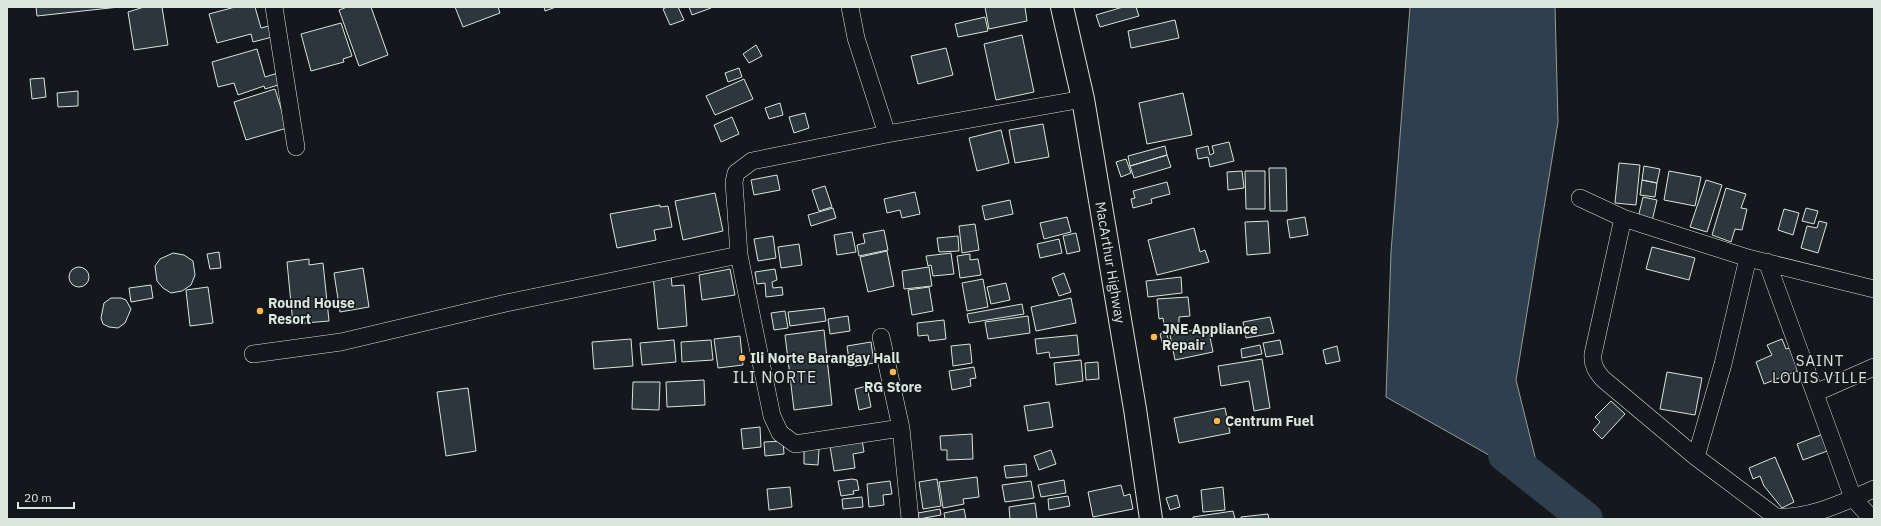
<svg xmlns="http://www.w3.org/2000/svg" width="1881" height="526" font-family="'IBM Plex Sans',sans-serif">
	<rect width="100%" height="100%" fill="#14181c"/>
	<!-- water -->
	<path fill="#2f3f4d" stroke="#939e99" d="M1410,7H1555L1558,122L1516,380L1542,485L1386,397L1391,252Z"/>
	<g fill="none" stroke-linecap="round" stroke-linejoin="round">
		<!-- river -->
		<path stroke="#2f3f4d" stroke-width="34" d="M1505,455L1586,519"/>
	</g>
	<!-- building -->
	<path fill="#2c363c" stroke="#d8e6dc" d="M36,7H119L37,16Z
		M144,7H162L168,45L134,50L128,12Z
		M235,7H255L261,28L273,25L276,36L253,42L251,34L217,43L209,14Z
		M347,7H371L388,55L359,66L339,10Z
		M455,7H498L500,13L463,27Z
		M544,7H556L545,11Z
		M667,7H678L684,20L670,25L663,9Z
		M689,7H711V8L692,15Z
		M985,7H1025L1027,21L989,29Z
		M1123,7H1136L1139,16L1100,27L1096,15Z
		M985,17L988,31L958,37L955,24Z
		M1175,20L1179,38L1131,48L1128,31Z
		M341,23L352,56L343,59L344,62L311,71L301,34Z
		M1022,35L1034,92L996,100L984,44Z
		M756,45L762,56L749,63L743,54Z
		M946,48L953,75L918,84L911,56Z
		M257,49L265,77L281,72L285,83L265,89L264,86L238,95L234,83L218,87L212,62Z
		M739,68L742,77L728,82L725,73Z
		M44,78L46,97L32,99L30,79Z
		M744,79L753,99L715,115L706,96Z
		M275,89L287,128L246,140L234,102Z
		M78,91V106L58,107L57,93Z
		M1183,93L1192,135L1147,144L1139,103Z
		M780,103L783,115L769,119L765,108Z
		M805,113L809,128L794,133L789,117Z
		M732,117L739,134L721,142L714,125Z
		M1043,124L1049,157L1015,163L1009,130Z
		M1001,130L1009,163L977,171L969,138Z
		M1229,142L1234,161L1210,167L1208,157L1198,159L1196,149L1208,146L1210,155L1214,153L1212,146Z
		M1165,146L1167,155L1130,166L1128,156Z
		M1167,155L1171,167L1134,178L1130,166Z
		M1126,159L1131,173L1121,177L1116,162Z
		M1619,163L1640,165L1636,205L1615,203Z
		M1644,166L1660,169L1657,183L1642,180Z
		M1269,168H1286L1287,211H1270Z
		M1242,171L1244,188L1228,190L1227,172Z
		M1245,171H1265V209H1246Z
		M1669,171L1701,177L1695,206L1664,200Z
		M777,175L780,190L754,195L751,180Z
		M1642,180L1657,183L1655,197L1640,195Z
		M1706,180L1722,185L1707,232L1690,227Z
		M1167,182L1170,194L1151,199L1152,203L1133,208L1131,199L1135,198L1133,191Z
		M825,186L832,207L819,211L812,190Z
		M1726,188L1746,194L1741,208L1747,209L1742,230L1735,229L1731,242L1712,235Z
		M915,192L920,214L902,218L900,210L887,213L884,199Z
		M715,193L723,231L683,240L675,201Z
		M1643,197L1657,200L1652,221L1638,218Z
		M1010,200L1013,214L985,220L982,206Z
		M660,205V207L668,206L672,227L654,230L656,240L617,248L610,214Z
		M833,208L836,218L811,226L808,215Z
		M1806,208L1818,211L1814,224L1802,221Z
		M1784,209L1799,213L1793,235L1778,230Z
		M1067,217L1071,232L1044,239L1040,223Z
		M1305,217L1308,235L1290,238L1287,220Z
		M1268,221L1270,253L1247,255L1245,222Z
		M1819,221L1827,223L1818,253L1801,248L1807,226L1817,228Z
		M975,224L979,250L962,253L959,226Z
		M1194,228L1200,252L1205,250L1209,262L1157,275L1148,240Z
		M884,230L888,250L859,256L857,245L865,243L863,234Z
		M852,232L856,252L837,255L834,235Z
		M1076,233L1080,251L1067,254L1063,236Z
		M773,236L776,258L758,261L754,239Z
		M958,236L959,251L939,252L937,238Z
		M1059,239L1062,253L1040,258L1037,244Z
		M799,244L802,265L781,268L778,247Z
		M1652,247L1695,258L1689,280L1646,269Z
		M887,251L894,286L868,292L860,257Z
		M219,252L221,268L210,269L207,254Z
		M173,253L184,255L193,261L195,275L191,285L182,291L171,293L163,288L157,281L155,266L160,259Z
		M951,253L954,274L933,276L931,265L928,266L926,256Z
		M970,254V260L978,259L981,275L960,278L957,256Z
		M309,259V265L323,263L329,321L293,324L287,262Z
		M929,267L932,286L904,289L902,271Z
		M69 277a10 10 0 1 1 20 0a10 10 0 1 1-20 0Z
		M363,268L369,307L340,312L334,273Z
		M730,269L735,295L702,300L699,275Z
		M775,269L777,280L772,282L773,288L782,287L783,295L766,297L765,283L757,284L755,272Z
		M1064,273L1071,292L1059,296L1052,278Z
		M671,274L672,286L684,285L687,326L658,329L653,275Z
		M1181,277L1182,293L1148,297L1146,281Z
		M983,279L988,307L967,311L962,283Z
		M1006,283L1010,300L991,304L987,287Z
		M151,285L153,298L131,302L129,288Z
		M208,287L213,323L190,326L186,290Z
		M929,287L933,311L912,315L908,290Z
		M1188,297L1190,316L1179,317V325L1164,326L1163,318L1159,319L1157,299Z
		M111,298H121L126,300L131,309L125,323L118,328L109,327L103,324L101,318L104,303Z
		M1071,298L1076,323L1036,331L1031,307Z
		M1022,304L1024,314L969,323L967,314Z
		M824,308L826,321L790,326L788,312Z
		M785,311L788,328L774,330L771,313Z
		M848,316L850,331L830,334L828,319Z
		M1028,316L1030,333L988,339L985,322Z
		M1270,317L1274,333L1246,338L1243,322Z
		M944,320L946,339L929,341L928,335L918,336L917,323Z
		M1208,327L1213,352L1175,360L1170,335Z
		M824,330L832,405L794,410L785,335Z
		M1166,332L1171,347L1164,350L1160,334Z
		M1077,335L1079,355L1050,358L1049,352L1037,354L1035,339Z
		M740,336L743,365L718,368L714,339Z
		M631,339L633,366L594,369L592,342Z
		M1782,339L1786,349L1793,347L1802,369L1764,384L1756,362L1772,355L1767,345Z
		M674,340L676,362L642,365L640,343Z
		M711,340L713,360L682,362L681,342Z
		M1280,340L1283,354L1266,357L1263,343Z
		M871,342L874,363L850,367L847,346Z
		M970,344L972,363L953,366L951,346Z
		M1260,345L1262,354L1242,358L1241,349Z
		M1337,346L1340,361L1326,364L1323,350Z
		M1262,359L1270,408L1254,411L1249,381L1221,386L1218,366Z
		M1081,360L1083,381L1056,385L1054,363Z
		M1098,362L1099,379L1086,380L1085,363Z
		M974,367L976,378L970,379L971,386L952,390L949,371Z
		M1667,372L1702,378L1695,415L1660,409Z
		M704,380L705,405L667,407L666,382Z
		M633,382H660L659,410L632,409Z
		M867,386L871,407L859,410L855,389Z
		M468,388L476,451L446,456L437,392Z
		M1611,401L1625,414L1602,439L1593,430L1600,422L1595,417Z
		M1049,402L1053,427L1028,431L1024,406Z
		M1225,408L1230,433L1179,443L1174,418Z
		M760,427L761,447L743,449L741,429Z
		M972,434L973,459L947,460V450H941L940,436Z
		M1823,434L1830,450L1803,460L1797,444Z
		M829,440H862L864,452L853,454L855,468L834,471Z
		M783,441L784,454L765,456L764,442Z
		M804,449H819L818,465L804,464Z
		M1051,450L1056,464L1039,470L1034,456Z
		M1775,457L1794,502L1782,508L1764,486L1760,476L1753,479L1749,468Z
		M1026,464L1027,476L1006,478L1004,466Z
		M977,477L979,497L963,499L964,504L943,508L939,482Z
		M852,479L857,480L859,490L853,491L854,494L841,496L838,481Z
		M937,479L941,506L923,509L919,482Z
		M1064,480L1066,493L1041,497L1038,485Z
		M890,481L892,494L883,495L884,505L869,507L867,484Z
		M1031,481L1034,498L1005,502L1002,485Z
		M1121,485L1124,496L1130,494L1133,509L1093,517L1088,492Z
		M790,487L792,507L769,510L767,489Z
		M1223,487L1225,510L1203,512L1201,490Z
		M1177,495L1180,507L1170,510L1166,498Z
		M1068,496L1070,506L1049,510L1048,499Z
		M862,497L863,507L843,509L842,499Z
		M1035,503L1037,519H1010L1009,507Z
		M940,509L941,515L919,519L918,513Z
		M964,509L966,519H945L944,513Z
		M1233,511L1235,519H1193V517Z
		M1268,514L1269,519H1241V517Z"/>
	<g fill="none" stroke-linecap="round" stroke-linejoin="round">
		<!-- street casing -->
		<g stroke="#d8e6dc" stroke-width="18">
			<path id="street" d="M274,7L296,147
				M850,7L856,38L887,134
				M1580,198L1623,218L1748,258L1874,289
				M1623,218L1593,354C1592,365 1596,371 1603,379L1696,457L1776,517C1810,519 1844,502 1874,489
				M1767,262L1853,498L1872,519
				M881,337L901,428L910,519
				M253,354L341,342L506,303L739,255
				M1815,393L1874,367
				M901,428L795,444L780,433L772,416L739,255L734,182L736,173L752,161L887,134L1083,99
				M1696,457L1723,364L1748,258"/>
		</g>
		<!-- highway casing -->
		<g stroke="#d8e6dc" stroke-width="24">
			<g id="highway">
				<path id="s1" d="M1062,7L1083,99L1135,409L1151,519"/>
			</g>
		</g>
		<!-- street -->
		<use href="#street" stroke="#14181c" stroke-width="17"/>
		<!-- highway -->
		<use href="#highway" stroke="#14181c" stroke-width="22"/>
	</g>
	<!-- markers -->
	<g fill="#ffb74d" stroke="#14181c" stroke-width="1.5">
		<circle cx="260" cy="311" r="4"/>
		<circle cx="1154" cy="337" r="4"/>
		<circle cx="742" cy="358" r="4"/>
		<circle cx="893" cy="372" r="4"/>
		<circle cx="1217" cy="421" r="4"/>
	</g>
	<g text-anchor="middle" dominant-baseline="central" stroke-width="3" stroke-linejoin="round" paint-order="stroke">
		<!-- street labels -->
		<g font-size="14" fill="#d8e6dc" stroke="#14181c">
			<text stroke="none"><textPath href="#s1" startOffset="260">MacArthur Highway</textPath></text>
		</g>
		<!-- poi labels -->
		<g font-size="14" font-weight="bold" fill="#d8e6dc" stroke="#14181c" text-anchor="start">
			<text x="268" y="303">Round House<tspan x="268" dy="16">Resort</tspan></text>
			<text x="1162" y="329">JNE Appliance<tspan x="1162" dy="16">Repair</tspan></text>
			<text x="750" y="358">Ili Norte Barangay Hall</text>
			<text x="893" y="387" text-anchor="middle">RG Store</text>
			<text x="1225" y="421">Centrum Fuel</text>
		</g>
		<!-- neighbourhood labels -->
		<g font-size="15" letter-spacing="1" fill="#d8e6dc" stroke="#14181c">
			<text x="1820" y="360">SAINT<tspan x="1820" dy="17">LOUIS VILLE</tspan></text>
		</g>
		<!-- quarter labels -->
		<g font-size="16" letter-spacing="1" fill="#d8e6dc" stroke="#14181c">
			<text x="775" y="377">ILI NORTE</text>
		</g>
	</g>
	<!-- border -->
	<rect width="1881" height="526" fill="none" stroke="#d8e6dc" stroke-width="16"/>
	<!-- scale -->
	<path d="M18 502v6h56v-6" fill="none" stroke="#d8e6dc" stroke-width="2"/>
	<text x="24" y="502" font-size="12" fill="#d8e6dc" stroke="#14181c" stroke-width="3" paint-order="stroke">20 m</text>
</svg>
